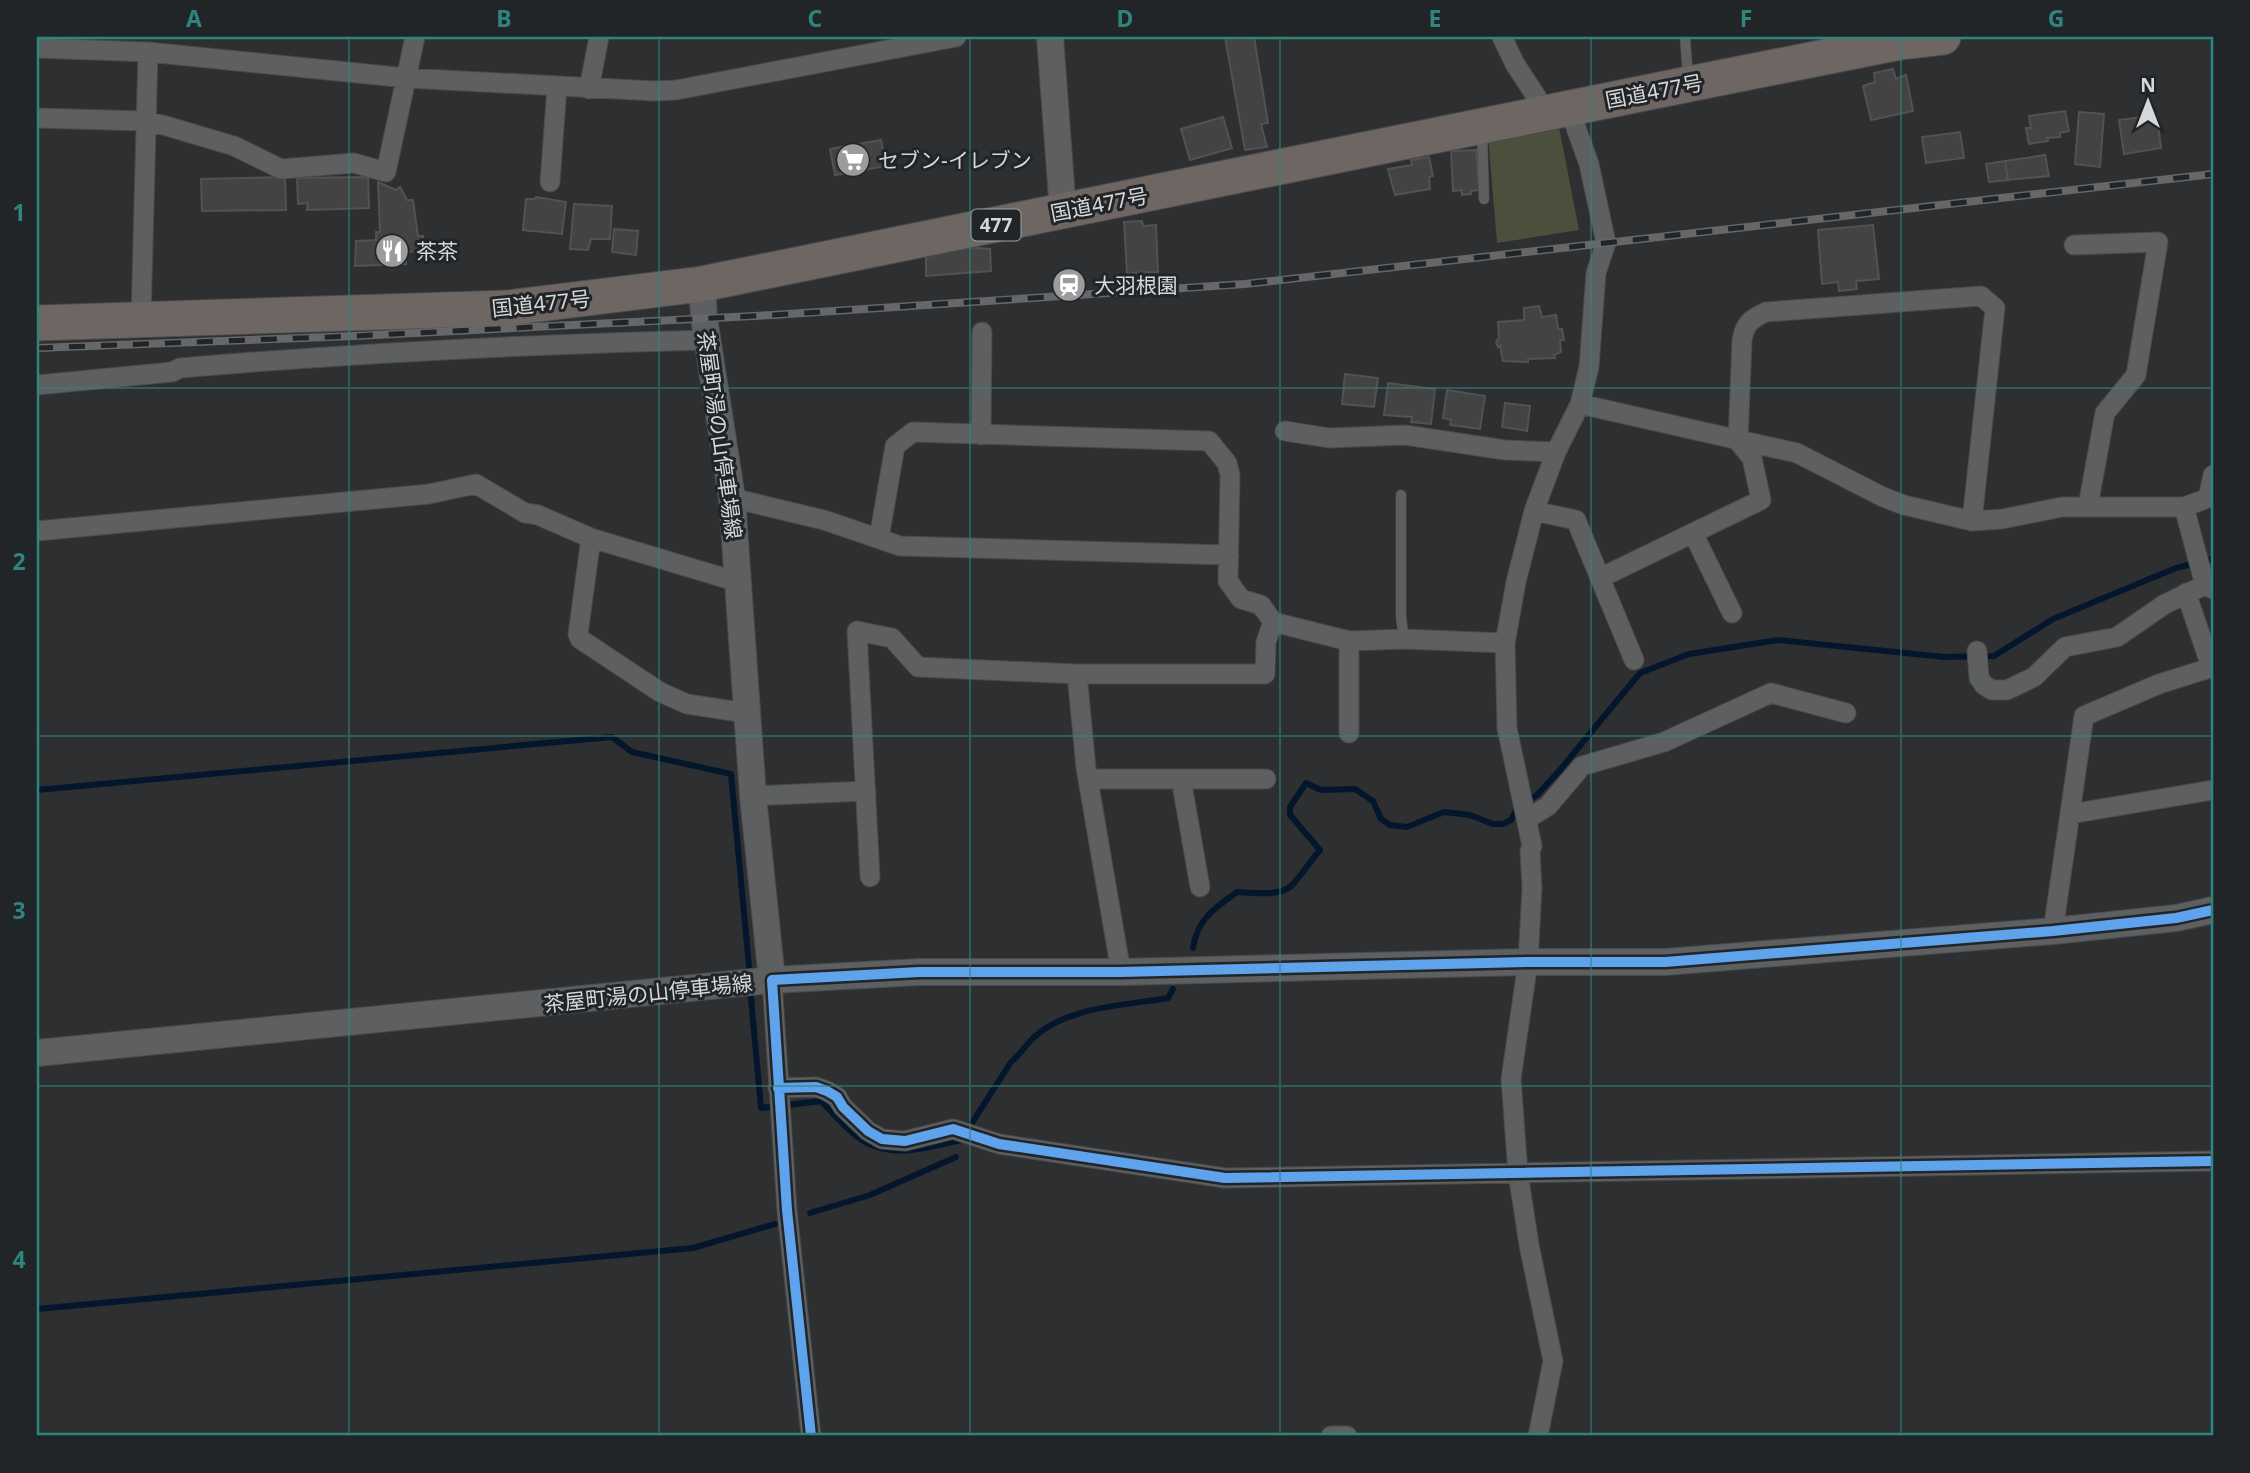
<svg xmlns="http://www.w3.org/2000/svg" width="2250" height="1473" font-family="'Noto Sans','Noto Sans JP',sans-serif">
	<rect width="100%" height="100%" fill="#2d2f31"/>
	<!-- green -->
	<path fill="#4a503b" d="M1558,122L1579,230L1497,243L1488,136Z"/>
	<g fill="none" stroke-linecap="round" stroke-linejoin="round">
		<!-- stream -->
		<path stroke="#04162c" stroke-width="6" d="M37,790L612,737L632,752L731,774L750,977
			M1527,801L1537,795L1559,771L1640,673L1689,654L1778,640L1944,657L1994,656L2053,619L2176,568L2213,559
			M1193,948C1197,919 1215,908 1237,892C1297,896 1285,892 1320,850L1290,815V807L1306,783L1321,790L1355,789L1373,801L1381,819L1390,825L1407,827L1444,812L1470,815L1493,824H1503L1511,820L1518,807
			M750,988L761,1108L821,1101C834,1114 849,1133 865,1142C895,1159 929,1147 961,1140L1011,1062C1020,1055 1025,1046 1033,1038C1068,1006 1123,1006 1168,998L1173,989
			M810,1213L870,1195L956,1157
			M37,1309L693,1248L775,1224"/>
	</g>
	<!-- building -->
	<path fill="#434343" stroke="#525252" stroke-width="2" d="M1225,37H1254L1268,123L1261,124L1267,147L1245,150Z
		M1893,69L1896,79L1906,75L1913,111L1871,120L1863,86L1875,82L1874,73Z
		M2065,111L2069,131L2060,133V137L2047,138L2048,141L2029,144L2026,128H2031L2029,116Z
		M2079,112L2104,114L2100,167L2075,164Z
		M2157,115L2161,148L2124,154L2119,120Z
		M1223,117L1232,148L1190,160L1181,129Z
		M1960,132L1964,158L1926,163L1922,137Z
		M881,140L886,166L835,175L830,149Z
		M1476,150L1479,190L1471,191V194L1462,195L1461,190L1453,191L1451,151Z
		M2045,155L2049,176L2008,180L2005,161Z
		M1429,157L1433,176L1429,177L1430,189L1395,195L1388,169L1412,165L1411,160Z
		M2005,161L2008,180L1989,182L1986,164Z
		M285,177L286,210L202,211L201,179Z
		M368,177L369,208L307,210L308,203L298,204L297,178Z
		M378,182L396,190L400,187L407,200H413L418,236H423L424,251L406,252V264L355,266L356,241L376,240V232H380Z
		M536,197L566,202L562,234L523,230L526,199H535Z
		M574,204L612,206L610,239H591L588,250L570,249Z
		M1142,221L1143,226L1156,225L1158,272L1127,273L1124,222Z
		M1873,225L1879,279L1856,281L1857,289L1839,291L1838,282L1822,284L1818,230Z
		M614,229L638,231L636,255L612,252Z
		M962,247L990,249L991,271L926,276V257Z
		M1539,306L1542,317L1556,315L1558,329H1562L1564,340H1560L1561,352L1554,355L1555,358L1528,359V362L1503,361L1500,346L1498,347L1496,342L1499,337L1498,322L1524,320V308Z
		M1345,374L1378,378L1374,407L1342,404Z
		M1388,383L1435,389L1431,424L1411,422L1412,417L1384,415Z
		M1447,390L1485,396L1480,429L1450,425L1451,420L1443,418Z
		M1505,403L1530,406L1527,431L1502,427Z"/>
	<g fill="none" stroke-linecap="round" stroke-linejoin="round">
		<!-- lane casing -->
		<g stroke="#484a4b" stroke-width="11">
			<path id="lane" d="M1685,37L1688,78
				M1482,131L1484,199
				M1401,495V617L1404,639"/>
		</g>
		<!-- street casing -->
		<g stroke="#484a4b" stroke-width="21">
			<path id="street" d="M1502,37L1515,64L1547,113
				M37,48L148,52
				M589,89L599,37
				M37,118L144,121L163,125L234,146L281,169L354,163L386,172L415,37
				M550,182L557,87
				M2074,245L2158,242L2136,375L2105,413L2088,506
				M141,320L148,52L407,78L654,91L676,90L956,37
				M37,385L172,372L180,368C356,353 531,344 708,340
				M1580,404L1797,453L1883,497L1904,505L1972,521L2002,519L2062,507H2184L2205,585L2213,589
				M1285,431L1329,438L1405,435L1505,450L1556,452
				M981,435L982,332
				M732,498L824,520L900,546L1229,555
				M2184,507L2208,498L2213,475
				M1534,511L1576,520L1634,660
				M37,531L429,494L476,484L525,513L538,515L591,538L738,582
				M1693,533L1732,613
				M591,538L578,634L580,639L660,692L687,704L746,713
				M1600,578L1761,500L1752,458L1738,441L1742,340C1745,323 1751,319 1766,312L1981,296L1995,308L1972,521
				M2186,593L2211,666
				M1273,622L1349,641L1404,639L1505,643
				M1349,641V733
				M1977,651L1979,678L1984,685L1992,690H2007L2034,677L2065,647L2117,637L2165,604L2205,585
				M1077,674L1086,768L1121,972
				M1088,779H1266
				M1181,779L1200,887
				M753,796L866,791
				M2070,814L2213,790
				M1527,819L1548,806L1582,766L1664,742L1771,693L1846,713
				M870,877L857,631L892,638L918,667L1077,674H1265L1266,642L1273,622L1261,605L1241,599L1228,581L1230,475L1227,463L1209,441L913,432L895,446L879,538
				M2053,931L2084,716L2159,684L2213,667
				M772,980L787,1210L811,1436
				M778,1088L816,1087L827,1091L837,1097L843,1107L868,1131L882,1139L905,1141L953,1129L999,1144L1225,1178L2213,1161
				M1331,1436H1347
				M1538,1436L1553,1361L1529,1245L1518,1173L1511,1079L1528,962L1532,888L1530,851L1532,846L1507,728L1505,643L1516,582L1534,511L1556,452L1580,404L1589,367L1596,273L1606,243L1589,164L1569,108"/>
		</g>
		<!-- secondary casing -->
		<g stroke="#484a4b" stroke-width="28">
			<path id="secondary" d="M1050,37L1063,212
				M702,284L704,318L732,498L753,796L772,980
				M37,1053L772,980L919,972H1121L1528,962H1665L2053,931L2176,918L2213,910"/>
		</g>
		<!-- highway casing -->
		<g stroke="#484a4b" stroke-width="37">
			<path id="highway" d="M37,323L507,308L702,284L1689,84L1900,42L1943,37"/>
		</g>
		<!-- lane -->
		<use href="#lane" stroke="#5d5f61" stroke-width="10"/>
		<!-- street -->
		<use href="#street" stroke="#5d5f61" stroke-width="19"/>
		<!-- secondary -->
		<use href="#secondary" stroke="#5d5f61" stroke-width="26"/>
		<!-- highway -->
		<use href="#highway" stroke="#6e6662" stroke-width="35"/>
		<!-- rail casing -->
		<g stroke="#666768" stroke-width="8">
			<path id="rail" d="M37,348L355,336L773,315L1245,284L2213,174"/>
		</g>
		<!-- rail -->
		<use href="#rail" stroke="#222528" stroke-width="5" stroke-dasharray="16" stroke-linecap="butt"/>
		<!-- cycleway casing -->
		<g stroke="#222528" stroke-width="15">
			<path id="cycleway" d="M778,1088L816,1087L827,1091L837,1097L843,1107L868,1131L882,1139L905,1141L953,1129L999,1144L1225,1178L2213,1161
				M811,1436L787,1210L772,980L919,972H1121L1528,962H1665L2053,931L2176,918L2213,910"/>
		</g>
		<!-- cycleway -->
		<use href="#cycleway" stroke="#60a3ed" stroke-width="10"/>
	</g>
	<!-- grid -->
	<path fill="none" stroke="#2d857e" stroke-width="2" stroke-opacity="0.55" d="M349,37V1436M659,37V1436M970,37V1436M1280,37V1436M1591,37V1436M1901,37V1436M37,388H2213M37,736H2213M37,1086H2213"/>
	<!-- icons -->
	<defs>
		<g id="supermarket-disc" transform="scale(1.75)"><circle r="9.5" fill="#9a9c9e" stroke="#222528"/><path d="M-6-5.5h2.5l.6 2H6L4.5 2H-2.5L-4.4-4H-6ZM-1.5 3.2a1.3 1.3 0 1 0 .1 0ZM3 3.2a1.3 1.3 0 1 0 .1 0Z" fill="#fff"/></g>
		<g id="restaurant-disc" transform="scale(1.75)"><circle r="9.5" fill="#9a9c9e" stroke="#222528"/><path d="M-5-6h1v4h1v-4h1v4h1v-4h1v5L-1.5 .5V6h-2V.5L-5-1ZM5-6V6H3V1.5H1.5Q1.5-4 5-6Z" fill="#fff"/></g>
		<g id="station-disc" transform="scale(1.75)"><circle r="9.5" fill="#9a9c9e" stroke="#222528"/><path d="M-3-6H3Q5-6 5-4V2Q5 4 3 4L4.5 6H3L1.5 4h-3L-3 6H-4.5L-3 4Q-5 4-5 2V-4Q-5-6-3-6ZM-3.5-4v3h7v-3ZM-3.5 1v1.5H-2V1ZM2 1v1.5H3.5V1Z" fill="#fff"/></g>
	</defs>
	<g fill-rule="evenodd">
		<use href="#supermarket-disc" x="853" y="160"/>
		<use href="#restaurant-disc" x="392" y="251"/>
		<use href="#station-disc" x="1069" y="285"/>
	</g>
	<g text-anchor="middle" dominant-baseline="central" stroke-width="6" stroke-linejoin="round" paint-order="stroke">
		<!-- shield labels -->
		<rect fill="#222528" stroke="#9fa2a4" stroke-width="2" x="971.5" y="209.5" width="49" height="31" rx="5"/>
		<g font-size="19" font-weight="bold" fill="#d5d7d9">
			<text x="996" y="225">477</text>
		</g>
		<!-- street labels -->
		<g font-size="21" fill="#d5d7d9" stroke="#222528">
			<text transform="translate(1654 91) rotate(-11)">国道477号</text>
			<text transform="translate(1099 204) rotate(-11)">国道477号</text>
			<text transform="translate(541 303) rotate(-6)">国道477号</text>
			<text transform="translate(720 435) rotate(82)">茶屋町湯の山停車場線</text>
			<text transform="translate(648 993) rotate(-6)">茶屋町湯の山停車場線</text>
		</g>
		<!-- poi labels -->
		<g font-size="21" fill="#d5d7d9" stroke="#222528" text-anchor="start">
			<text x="878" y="160">セブン-イレブン</text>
			<text x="416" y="251">茶茶</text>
			<text x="1094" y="285">大羽根園</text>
		</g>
	</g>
	<!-- border -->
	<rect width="2250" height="1473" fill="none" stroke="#222528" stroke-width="77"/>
	<!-- north arrow -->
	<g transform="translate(2148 102)" stroke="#222528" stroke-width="5" paint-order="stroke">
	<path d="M0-5L12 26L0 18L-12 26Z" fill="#d5d7d9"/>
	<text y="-10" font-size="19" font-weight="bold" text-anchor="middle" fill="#d5d7d9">N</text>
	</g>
	<rect x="38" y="38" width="2174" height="1396" fill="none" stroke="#2d857e" stroke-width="2.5"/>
	<g font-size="23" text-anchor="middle" font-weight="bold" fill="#2d857e">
		<text x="194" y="27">A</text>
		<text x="504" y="27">B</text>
		<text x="815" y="27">C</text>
		<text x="1125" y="27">D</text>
		<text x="1435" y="27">E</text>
		<text x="1746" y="27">F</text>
		<text x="2056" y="27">G</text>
		<text x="19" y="221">1</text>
		<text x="19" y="570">2</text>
		<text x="19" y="919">3</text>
		<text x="19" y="1268">4</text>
	</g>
</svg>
